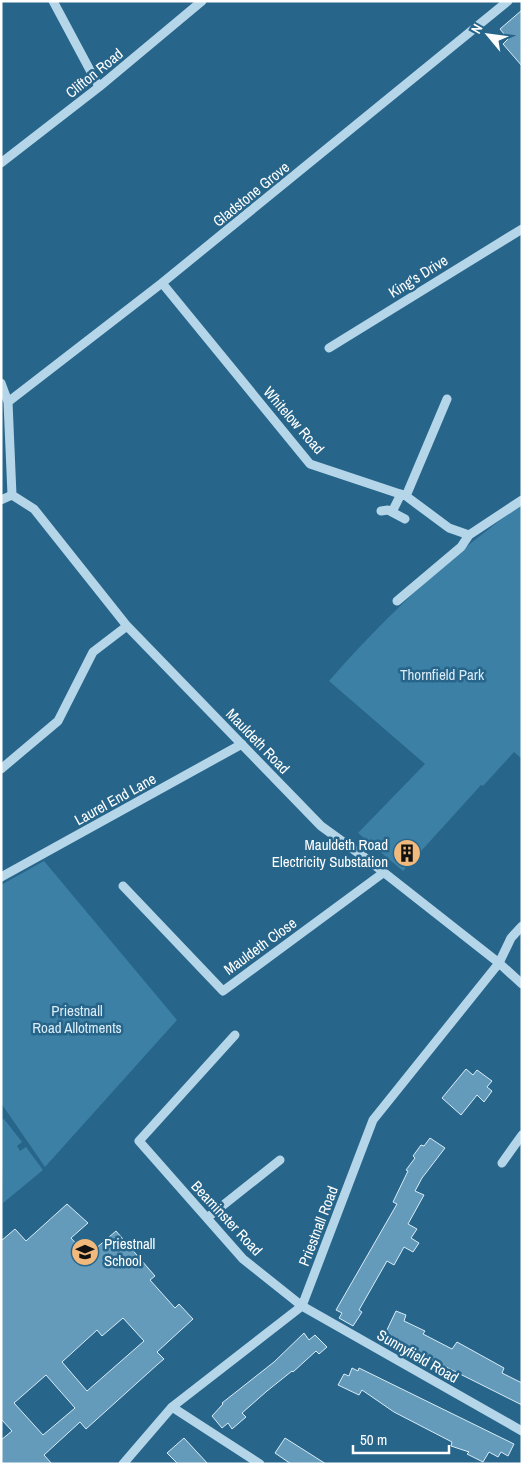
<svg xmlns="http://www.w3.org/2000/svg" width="523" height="1465" font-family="'Archivo Narrow',sans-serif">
	<rect width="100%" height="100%" fill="#27658a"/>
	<!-- green -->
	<path fill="#3c80a6" d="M522,504V759L514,752L483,786L481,785L403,871L358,833L425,764L329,681C388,614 449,557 522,504Z
		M44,861L177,1020L45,1167L1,1103V885Z
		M4,1119L22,1142L17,1146L20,1151L26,1147L43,1170L3,1203L1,1121Z"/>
	<!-- building -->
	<path fill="#649aba" stroke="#d9ecf7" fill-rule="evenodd" d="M522,10V66L503,44L508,39L500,29Z
		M466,1069L473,1075L477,1070L492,1081L487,1087L492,1091L484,1102L477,1095L461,1115L442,1098Z
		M430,1138L445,1148L422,1178L415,1191L424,1195L408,1224L417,1229L411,1238L419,1243L413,1252L404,1247L394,1265L387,1261L359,1310L362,1312L353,1326L339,1318L342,1313L336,1310L397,1204L393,1202L408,1171L406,1170L415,1158L413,1156L421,1145L424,1146Z
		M67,1204L88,1223L71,1238L87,1256L116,1231L155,1276L150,1280L175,1308L179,1304L193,1319L157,1352L164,1359L158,1364L86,1429L80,1422L44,1455L52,1464H1V1440L12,1431L1,1419V1241L15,1229L26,1241ZM123,1318L144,1341L87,1391L62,1362L97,1330L102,1336ZM46,1375L75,1408L43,1435L14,1403Z
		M396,1311L406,1315L404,1321L425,1331L423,1334L452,1349L457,1342L504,1368L502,1373L522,1383V1405L384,1336Z
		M304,1333L309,1340L315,1335L327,1347L319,1354L316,1351L293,1372L292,1371L267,1391L242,1413L246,1417L232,1429L228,1423L222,1428L212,1416L223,1404L222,1403L274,1362Z
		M352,1368L358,1371L359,1368L514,1444L508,1456L501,1452L498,1457L489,1452L483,1462L467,1454L469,1452L451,1446L452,1442L394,1412L362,1390L359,1395L338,1385L344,1374L349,1376Z
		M184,1438L208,1464H178L167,1453Z
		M285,1438L326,1464H291L275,1453Z"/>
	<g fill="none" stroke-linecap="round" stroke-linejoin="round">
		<!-- minor -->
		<path stroke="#b5d6e9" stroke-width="9" d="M53,1L99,87
			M1,163L99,87L202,1
			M162,283L310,464L406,496L449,528L469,535
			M329,348L522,229
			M1,383L8,402L12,495
			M8,402L162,283L508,1
			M12,495L34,509L127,626L321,826L368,860L499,963L522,984
			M406,496L447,399
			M1,500L12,495
			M381,511L388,510L405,519
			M392,512L401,494
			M397,601L461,547L469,535L522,500
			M1,769L58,721L93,652L127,626
			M1,877L242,744
			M123,886L223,991L383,873
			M235,1035L139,1141L243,1259L302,1306L522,1431
			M502,1163L522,1135
			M207,1218L280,1160
			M172,1407L260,1464
			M123,1464L172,1407L302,1306L373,1120L499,963L511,938L522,926"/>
	</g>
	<!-- icons -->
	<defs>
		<g id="building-disc" transform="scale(1.4375)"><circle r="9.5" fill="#f1b97b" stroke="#27658a"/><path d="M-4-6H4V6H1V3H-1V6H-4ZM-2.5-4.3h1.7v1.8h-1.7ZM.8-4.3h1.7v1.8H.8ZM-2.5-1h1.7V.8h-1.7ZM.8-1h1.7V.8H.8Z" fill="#111"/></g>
		<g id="school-disc" transform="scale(1.4375)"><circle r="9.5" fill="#f1b97b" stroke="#27658a"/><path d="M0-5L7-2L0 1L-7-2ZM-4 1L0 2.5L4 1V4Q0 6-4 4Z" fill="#111"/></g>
	</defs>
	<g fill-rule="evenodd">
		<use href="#building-disc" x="407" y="853"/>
		<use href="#school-disc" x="85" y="1252"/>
	</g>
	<g text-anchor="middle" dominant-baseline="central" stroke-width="5" stroke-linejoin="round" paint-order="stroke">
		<!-- street labels -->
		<g font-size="15" fill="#fff" stroke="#27658a">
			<text transform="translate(94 73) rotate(-39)">Clifton Road</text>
			<text transform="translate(251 194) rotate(-39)">Gladstone Grove</text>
			<text transform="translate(418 276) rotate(-32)">King's Drive</text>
			<text transform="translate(294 420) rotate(49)">Whitelow Road</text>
			<text transform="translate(258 741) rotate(46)">Mauldeth Road</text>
			<text transform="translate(115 799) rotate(-29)">Laurel End Lane</text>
			<text transform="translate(260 946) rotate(-36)">Mauldeth Close</text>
			<text transform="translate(227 1218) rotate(47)">Beaminster Road</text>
			<text transform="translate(318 1226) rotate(-69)">Priestnall Road</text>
			<text transform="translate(418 1356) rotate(30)">Sunnyfield Road</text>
		</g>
		<!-- park labels -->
		<g font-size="15" fill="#d9ecf7" stroke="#27658a">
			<text x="442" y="674">Thornfield Park</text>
			<text x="77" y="1010">Priestnall<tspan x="77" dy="17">Road Allotments</tspan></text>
		</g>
		<!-- poi labels -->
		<g font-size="15" fill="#fff" stroke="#27658a" text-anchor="end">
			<text x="388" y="844">Mauldeth Road<tspan x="388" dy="17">Electricity Substation</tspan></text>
			<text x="104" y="1243" text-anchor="start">Priestnall<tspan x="104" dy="17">School</tspan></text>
		</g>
	</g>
	<!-- border -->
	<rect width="523" height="1465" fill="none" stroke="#ffffff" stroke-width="5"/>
	<!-- north arrow -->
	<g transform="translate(488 35) rotate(299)" stroke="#27658a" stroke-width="4" paint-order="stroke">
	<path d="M0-4L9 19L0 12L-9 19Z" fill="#ffffff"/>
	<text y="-8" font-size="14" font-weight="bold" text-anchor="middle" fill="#ffffff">N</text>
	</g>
	<!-- scale -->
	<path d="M353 1445v8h96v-8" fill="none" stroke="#ffffff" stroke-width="2.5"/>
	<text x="360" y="1445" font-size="15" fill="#ffffff" stroke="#27658a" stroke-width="4" paint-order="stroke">50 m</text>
</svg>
